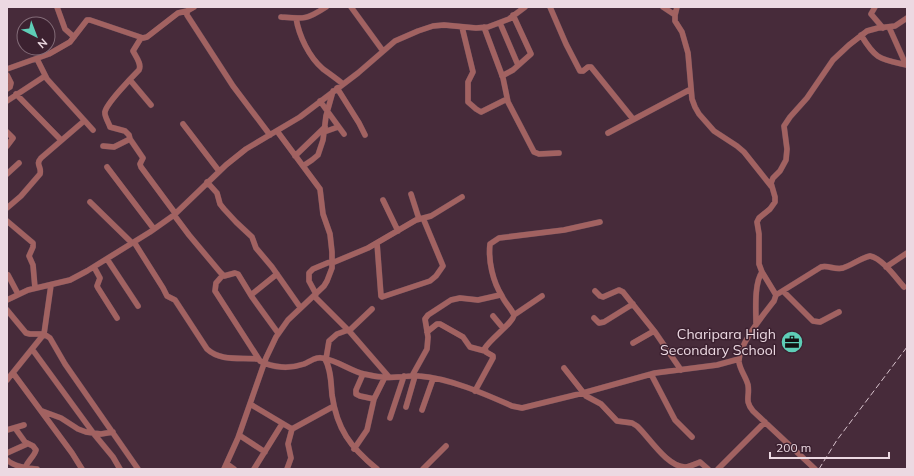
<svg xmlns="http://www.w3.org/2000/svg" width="914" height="476" font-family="Mulish,sans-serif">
	<rect width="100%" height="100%" fill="#472b3a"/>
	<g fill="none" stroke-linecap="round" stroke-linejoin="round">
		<!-- minor casing -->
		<g stroke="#614755" stroke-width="6">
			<path id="minor" d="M57,7L65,29L74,37
				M194,7L187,11V15L233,86L270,135
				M351,7L383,51
				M550,7L566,44L580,71H583L588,67H591L633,119
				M663,7L675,15
				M677,7L675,15V21L682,32L688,53L692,99L695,107L699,114L714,131L737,146L744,152L771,186
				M875,7L871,14L883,28
				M281,17C304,19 306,20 326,7
				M296,18C299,36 309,57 323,69C330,74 337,79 343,84
				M500,23L518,65
				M462,27L473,72L468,82V102L476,109L481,112L507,99
				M484,27L503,78L508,102L534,152L539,154L559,153
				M889,27L906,65
				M861,35C876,60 880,59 907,65
				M141,38L133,51C136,57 142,64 139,70C132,77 106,104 105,112C104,116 109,123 110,127L125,131L129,135L130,139L143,158L140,164L141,167L175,213
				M37,59L47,79L93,130
				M7,69L49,54L70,42L87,20H90L143,38L147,37L178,13L187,11
				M7,75L11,83L10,87L7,89
				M502,76L513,70L531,54L513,15
				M130,80L151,105
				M337,88L359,123L365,135
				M16,94L61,140
				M7,101L45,76
				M320,101L344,134
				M183,124L219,171
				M7,132L13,138L7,146
				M324,132L338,127
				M608,133L691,89
				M103,146L114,147L130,139
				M295,156L325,127
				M303,166L312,160L318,155L323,140L326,116L333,91
				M107,167L154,229
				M7,174L19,163
				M207,182L217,193L220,204L224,209L236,222L252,237L256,248L272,267L300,307
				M411,194L419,219
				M383,200L398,231
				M90,202L132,243
				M7,208L21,196L40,174C42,166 35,165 41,158L84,121
				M174,215L189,235L220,272L224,276L235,273L238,274L252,297L278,333
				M7,221L33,243V247L29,256L33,265L35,288
				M134,242L163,288L167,296L175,300L207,349C221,362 241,357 258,359
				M377,243L381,296L382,297L430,281L436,276L443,266L423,218
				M107,259L138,306
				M332,263L368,248L416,220L431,216L462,197
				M94,267L100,278L97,286L98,288L117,318
				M886,267L907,253
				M8,275L18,294
				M223,275L216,283L215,291L260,361C273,368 290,369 304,364C311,361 318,355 325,359C331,369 331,383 332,395C337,429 350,447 377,469
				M595,291L600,296L603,297L619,290L623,292L655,332L681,370
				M783,291L813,321L820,322L839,312
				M316,294L309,281V273L313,269L332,261
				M251,295L277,274
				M776,295L821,267C828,265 835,270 843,268C852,265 861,258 870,256C882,258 896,278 904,287
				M314,296L350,332L389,377
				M7,300L28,290L70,280L87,271L150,232L174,215L226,165L246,149L300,117L358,73L395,41L418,31L433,26L444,25L476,28L488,27L509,19L525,7
				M7,310L26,333L30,334H44L50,338L65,364L138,469
				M514,315L542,296
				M493,316L503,328
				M594,318L599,323L604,322L633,304
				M756,323C756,310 754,283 762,272
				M427,332L437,324H440L463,337L470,347L485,351
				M633,343L654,331
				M32,349L94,434L113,457L120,469
				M325,359C334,359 353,372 364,374C375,377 387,378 398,377C405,377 412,375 419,376C449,378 485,394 512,406L522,408L583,393L655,373L717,365L739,359
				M326,359L329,341L337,334L351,329L372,309
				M564,368L586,396L601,404L617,421L632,423L637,426C649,437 667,467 685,467C690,467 695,464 700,462L708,469
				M13,373L72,453L82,469
				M363,374L356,390V394L360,396L374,399
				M651,374L675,420L692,437
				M412,376L427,349L428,337L425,319L428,315L451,300L460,298L478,300L500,295
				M7,380L44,334L51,285
				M475,391L493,358V356L486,352L485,348C491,338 513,323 514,315C511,308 505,303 502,296C493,282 488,261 490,244L499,238L564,230L600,222
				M250,404L292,429L334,406
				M406,407L415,376
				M422,410L433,379
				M42,411L61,418L78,429L86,432L101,434L113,432
				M390,418L404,376
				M15,428L25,442L33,446L36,450C34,457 28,460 25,468
				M7,430L24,425
				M239,435L265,452
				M354,449L367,430L374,399L385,377
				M7,453L27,444
				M7,460C15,467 27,468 37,469
				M227,464L234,469
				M224,469L238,438L266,358L276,337L288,320L324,286L327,281L332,268V252L330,234L323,214L320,189L277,131
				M254,469L282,424
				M287,469L291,458L288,444L292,429
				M423,469L446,446
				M718,469L765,422
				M815,469L753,411C744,400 750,397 748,385C746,377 740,370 739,362C738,345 764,314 774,301L776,295L762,272L759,264V234L757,222L759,218L770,209L775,202V197L771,183L773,178L780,171L786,160L787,149L784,126L790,117L807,98L833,60L849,45L867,31L878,28L895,26L907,18"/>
		</g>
		<!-- minor -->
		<use href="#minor" stroke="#a26261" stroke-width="5.5"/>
		<!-- rail -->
		<path stroke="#d7c2cc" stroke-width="1" stroke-dasharray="6 3" stroke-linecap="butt" d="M819,469L837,440L907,347"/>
	</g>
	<!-- icons -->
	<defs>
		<g id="office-disc" transform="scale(1.15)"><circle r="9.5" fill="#5eceb7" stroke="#3c2130"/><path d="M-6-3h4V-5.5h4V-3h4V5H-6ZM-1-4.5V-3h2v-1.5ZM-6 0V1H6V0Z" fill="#111"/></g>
	</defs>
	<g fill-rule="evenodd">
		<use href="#office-disc" x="792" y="342"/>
	</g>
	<g text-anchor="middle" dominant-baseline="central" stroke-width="3" stroke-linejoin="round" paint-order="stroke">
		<!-- poi labels -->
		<g font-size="14" fill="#ecd9e2" stroke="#3c2130" text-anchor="end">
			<text x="776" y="334">Charipara High<tspan x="776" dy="16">Secondary School</tspan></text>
		</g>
	</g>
	<!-- border -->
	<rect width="914" height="476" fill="none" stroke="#ecd9e2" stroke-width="16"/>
	<!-- north arrow -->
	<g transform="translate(36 36) rotate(138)"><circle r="19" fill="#3c2130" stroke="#826b77"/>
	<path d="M0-3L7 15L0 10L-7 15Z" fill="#5eceb7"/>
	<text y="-6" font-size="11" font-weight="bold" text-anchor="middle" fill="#ecd9e2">N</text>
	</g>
	<!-- scale -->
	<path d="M770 452v6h119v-6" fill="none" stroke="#ecd9e2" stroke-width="2"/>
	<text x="776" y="452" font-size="12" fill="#ecd9e2" stroke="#3c2130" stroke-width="3" paint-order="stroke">200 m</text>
</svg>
